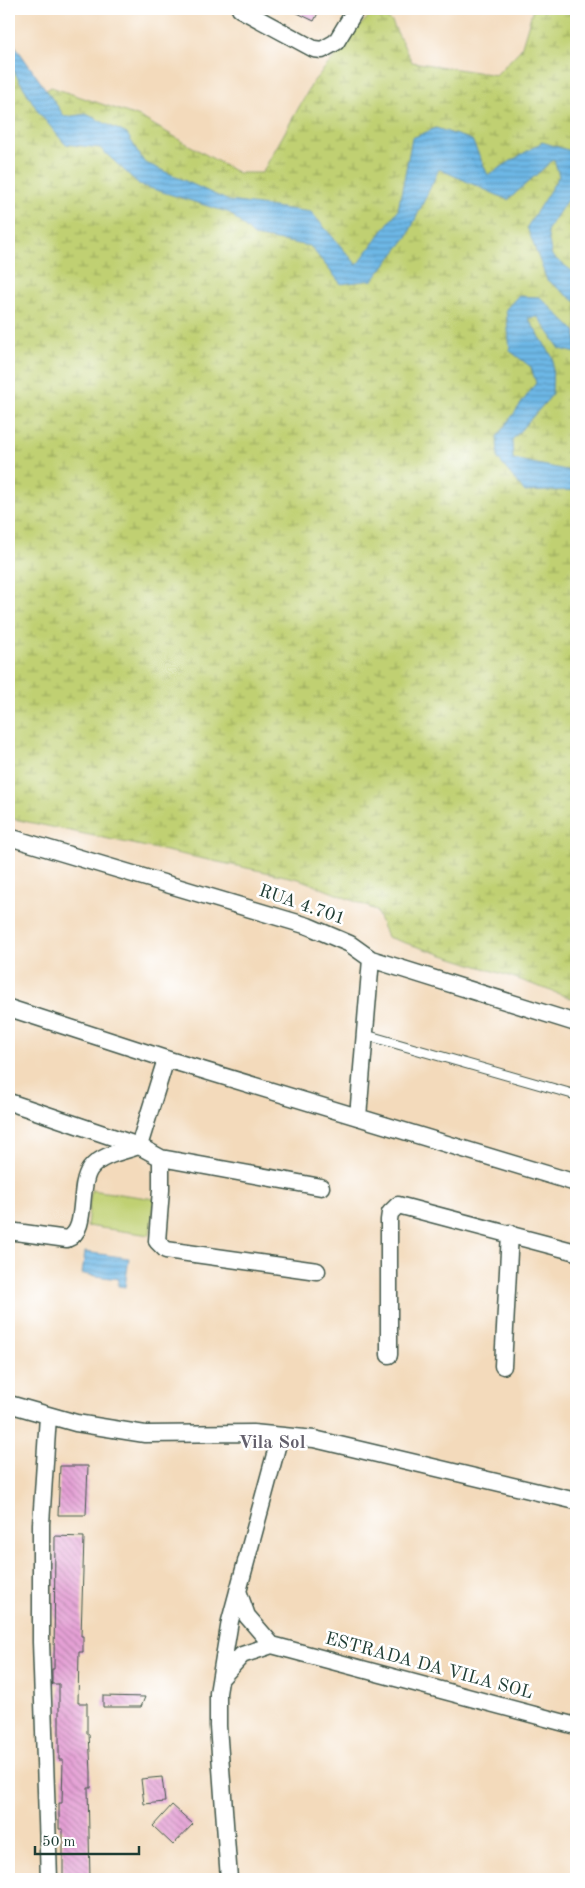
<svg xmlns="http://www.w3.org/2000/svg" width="585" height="1888" font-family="'Old Standard TT',serif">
	<defs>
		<pattern id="wetland-marsh" width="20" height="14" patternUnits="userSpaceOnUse" patternTransform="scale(1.25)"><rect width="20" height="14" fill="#c0d072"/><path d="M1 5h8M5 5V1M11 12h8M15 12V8" fill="none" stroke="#9baa5e"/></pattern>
		<pattern id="water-rules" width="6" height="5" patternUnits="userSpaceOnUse" patternTransform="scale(1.25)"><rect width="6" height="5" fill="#6db7e6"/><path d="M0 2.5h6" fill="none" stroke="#5996bb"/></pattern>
		<pattern id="building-back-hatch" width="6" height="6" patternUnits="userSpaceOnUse" patternTransform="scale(1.25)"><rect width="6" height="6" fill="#e5a0d5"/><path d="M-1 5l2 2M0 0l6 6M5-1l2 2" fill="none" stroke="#b984ae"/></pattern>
	</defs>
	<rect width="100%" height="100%" fill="#fff"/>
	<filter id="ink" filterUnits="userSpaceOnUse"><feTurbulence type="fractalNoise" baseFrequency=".02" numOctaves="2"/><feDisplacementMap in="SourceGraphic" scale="10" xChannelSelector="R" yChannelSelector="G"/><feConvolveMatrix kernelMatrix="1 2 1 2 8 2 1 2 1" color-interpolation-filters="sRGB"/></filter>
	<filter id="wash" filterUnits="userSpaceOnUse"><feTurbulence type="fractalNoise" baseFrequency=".0096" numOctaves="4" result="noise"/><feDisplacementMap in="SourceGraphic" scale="20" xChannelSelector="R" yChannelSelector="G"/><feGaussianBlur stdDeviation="1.12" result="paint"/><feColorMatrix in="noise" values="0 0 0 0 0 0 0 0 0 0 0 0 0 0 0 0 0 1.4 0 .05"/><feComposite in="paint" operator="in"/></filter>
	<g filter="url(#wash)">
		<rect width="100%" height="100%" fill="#f3dabb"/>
		<!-- wetland -->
		<path fill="url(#wetland-marsh)" stroke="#708653" d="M533,9L576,10V1000L515,978L387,937L376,910L299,879L9,818V36L45,91L51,87L140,117L238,173H262L313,82L374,10L392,22L412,62L496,75L521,49Z"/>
		<!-- pitch -->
		<path fill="#c0d072" stroke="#708653" d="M91,1190L155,1199L150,1235L87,1226Z"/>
		<!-- water -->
		<path fill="url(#water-rules)" stroke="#467a8d" d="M9,37L65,117L86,114L127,134L144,162L229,201L311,212L357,265L398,210L412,138L436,128L472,140L488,175L542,142L574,152L576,186L547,231L552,256L576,274V302L547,280L527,227L559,176L554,159L508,200L439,169L407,237L373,280L341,284L310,246L254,236L230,213L140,185L100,148L65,144L39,113L9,63Z
			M518,296L540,297L576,332V353L560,349L538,317L528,318L553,358L552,395L512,440L513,459L576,472V490L525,492L498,459L497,437L536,383L531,367L510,351L506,309Z
			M85,1252L129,1258L125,1287L118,1286V1279L82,1274Z"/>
		<g id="blocks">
			<!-- building -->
			<path fill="url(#building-back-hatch)" d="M289,9H320L314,21Z
				M60,1466H88L86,1515H58Z
				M55,1536L84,1537L81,1636H83V1652H79L78,1703H87V1734H89L91,1772V1788H88L90,1879H63V1829H59V1803H62L63,1760H59V1684H52V1669H54Z
				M103,1696L145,1697L141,1707H103Z
				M162,1777L165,1802L144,1804L141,1779Z
				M172,1805L193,1824L173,1845L153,1826Z"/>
		</g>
	</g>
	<g filter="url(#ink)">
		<use href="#blocks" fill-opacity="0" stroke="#3f5548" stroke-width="1"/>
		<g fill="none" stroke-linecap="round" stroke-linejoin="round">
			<!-- service casing -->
			<g stroke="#3f5548" stroke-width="11">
				<path id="service" d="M366,1035L576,1095"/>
			</g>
			<!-- minor casing -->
			<g stroke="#3f5548" stroke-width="19">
				<path id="minor" d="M240,9L314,49L322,50L336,42L356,9
					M9,837L308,926L350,944L371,959L576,1023
					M9,1008L166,1059L576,1183
					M9,1102L139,1146L161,1158V1190L157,1241L166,1250L317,1271
					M358,1117L371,959
					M139,1146L166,1059
					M161,1158L321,1187
					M9,1231L67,1239C89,1231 77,1187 90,1169C100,1155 124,1151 139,1146
					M389,1355V1220L390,1213L398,1205L576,1252
					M503,1366L510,1233
					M9,1404L76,1423L145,1434L253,1433L314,1439L576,1501
					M48,1416L41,1524V1642L49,1879
					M238,1591L247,1616L272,1645L576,1726
					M221,1678L242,1655L272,1645
					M229,1879L218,1726V1693L230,1621L280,1436"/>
			</g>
			<!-- service -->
			<use href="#service" stroke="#fff" stroke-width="9"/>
			<!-- minor -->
			<use href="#minor" stroke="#fff" stroke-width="16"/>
		</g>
	</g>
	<g text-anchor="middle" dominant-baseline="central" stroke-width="5" stroke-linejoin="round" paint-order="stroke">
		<!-- street labels -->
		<g font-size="18" fill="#1f3d34" stroke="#fff">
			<text transform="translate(302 905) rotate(19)">RUA 4.701</text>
			<text transform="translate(429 1666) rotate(15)">ESTRADA DA VILA SOL</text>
		</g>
		<!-- neighbourhood labels -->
		<g font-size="19" font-weight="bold" fill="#64606c" stroke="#fff">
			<text x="272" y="1443">Vila Sol</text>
		</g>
	</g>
	<!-- margin -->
	<rect width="585" height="1888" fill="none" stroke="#fff" stroke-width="30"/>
	<!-- scale -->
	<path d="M35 1846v8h104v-8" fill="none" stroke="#1f3d34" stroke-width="2.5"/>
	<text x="42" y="1846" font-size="15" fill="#1f3d34" stroke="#ffffff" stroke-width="4" paint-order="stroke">50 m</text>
</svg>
